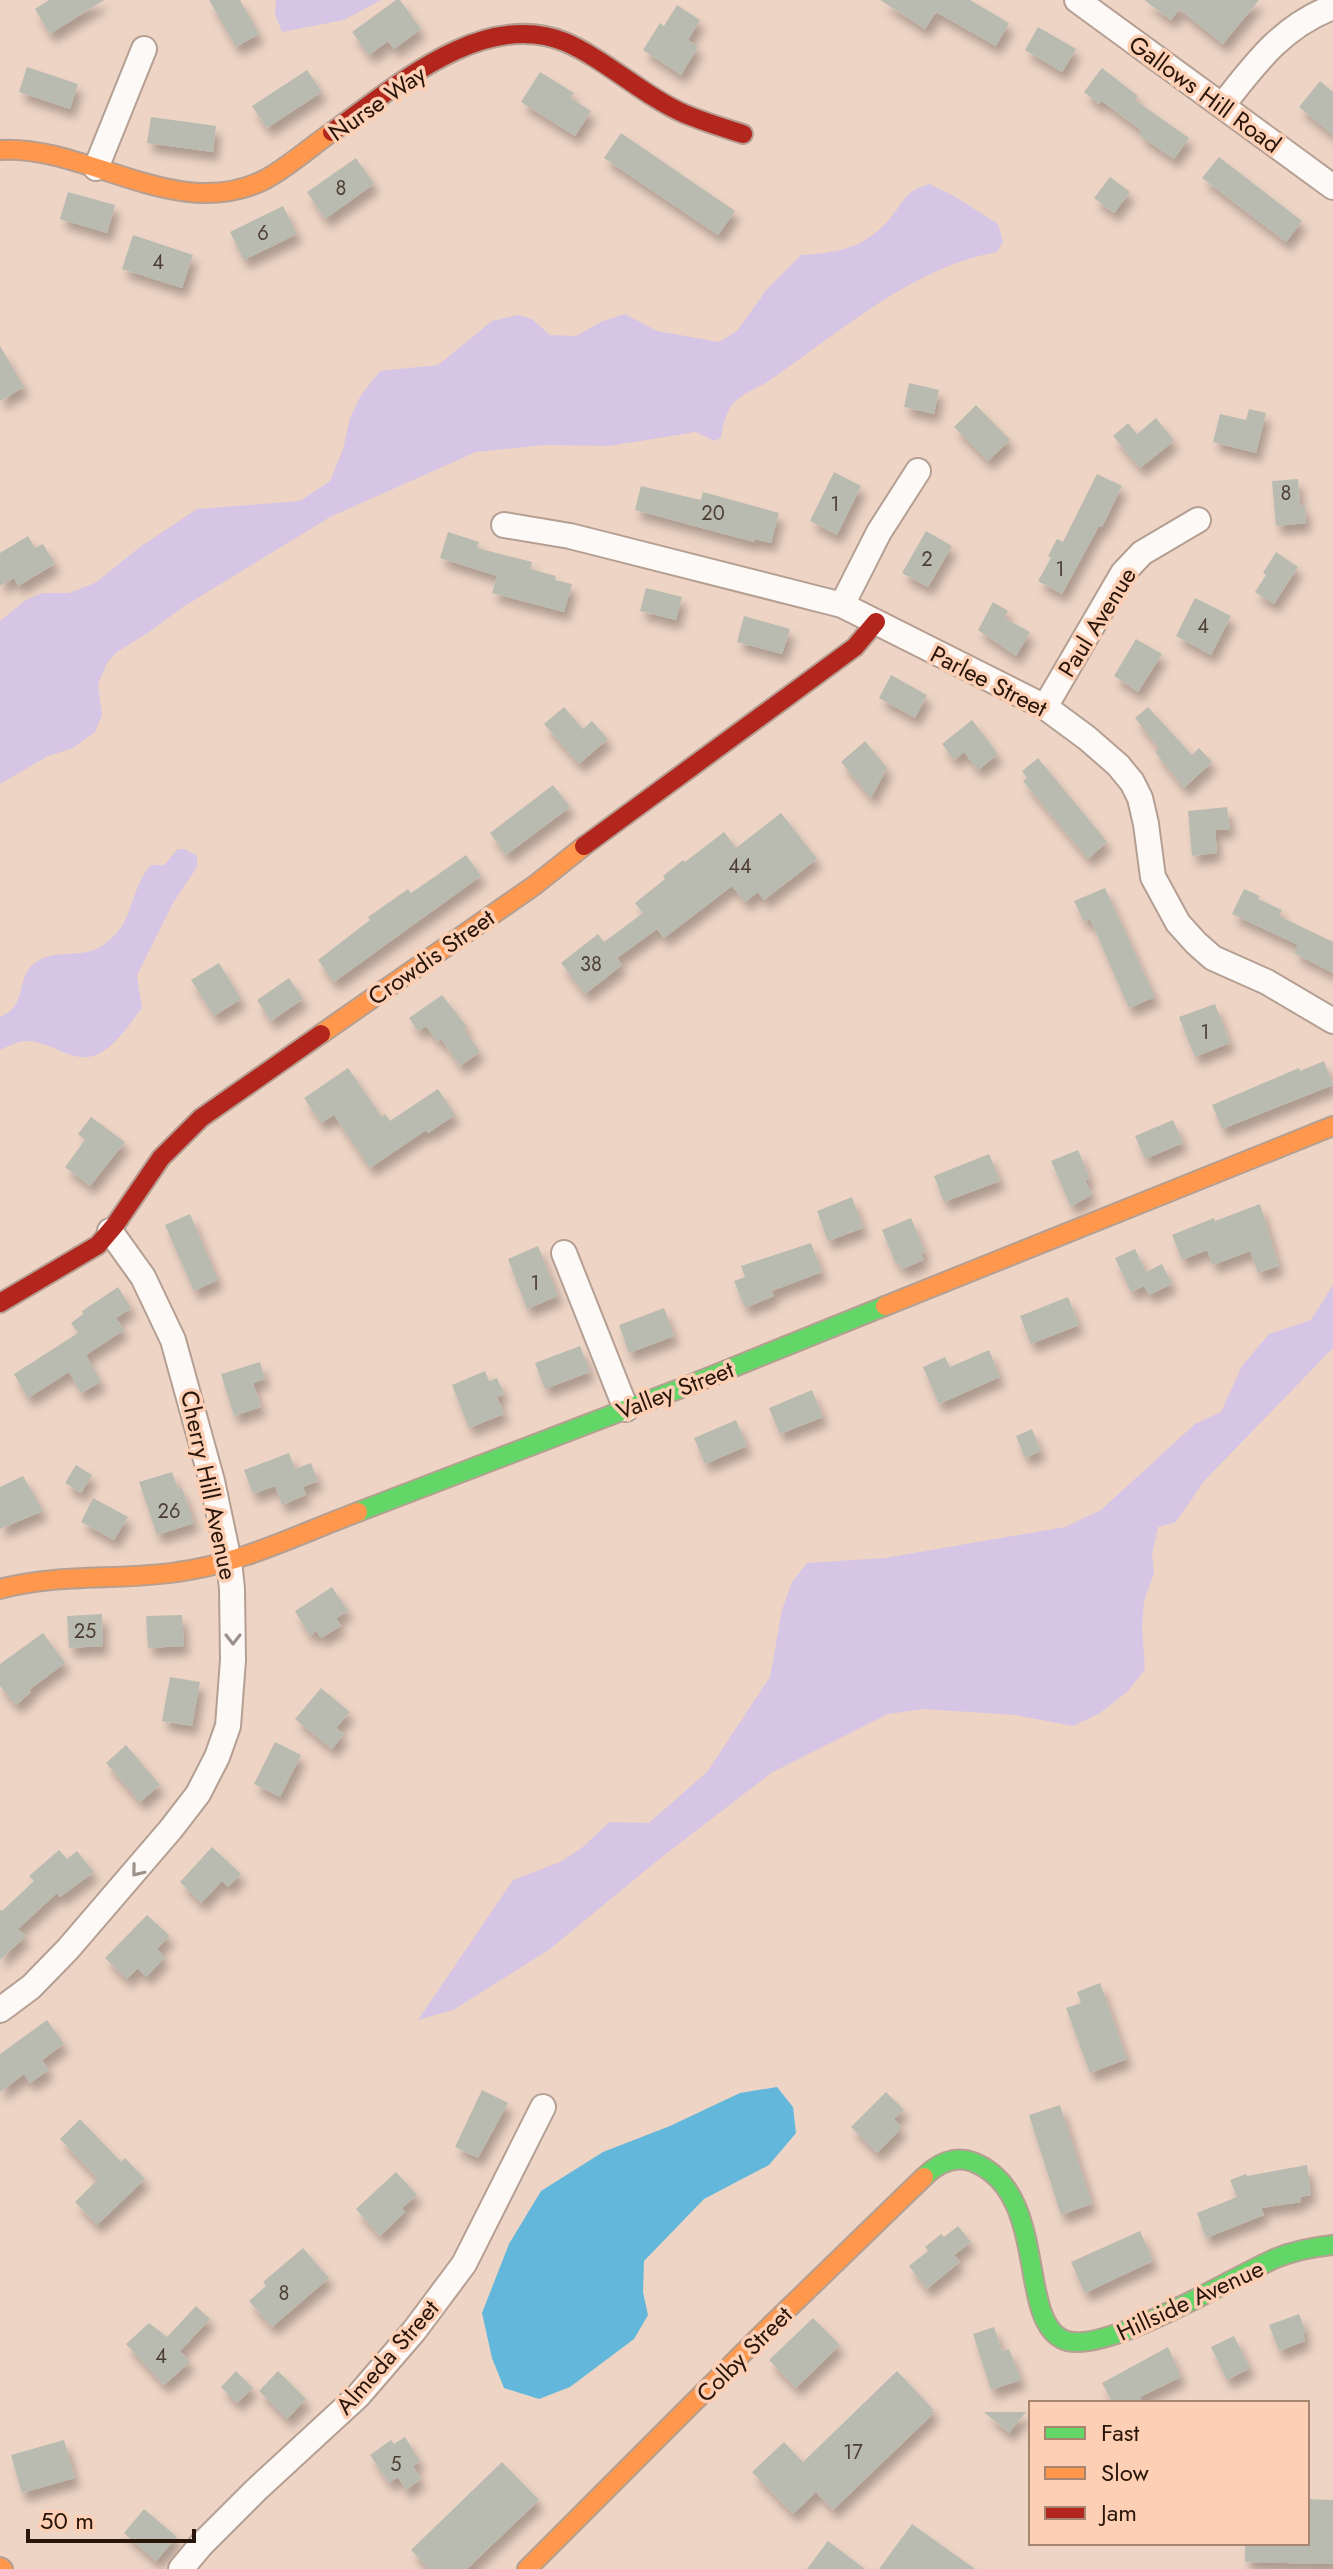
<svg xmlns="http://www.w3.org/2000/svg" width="1333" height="2569" font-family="Jost,sans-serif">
	<defs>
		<filter id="shadow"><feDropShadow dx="5" dy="9" stdDeviation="4" flood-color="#0004"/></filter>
	</defs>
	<rect width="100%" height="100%" fill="#edd4c5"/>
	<!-- green -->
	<path fill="#d6c5e4" d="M276,0H381L344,20L282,32L275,14Z
		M929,184L954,196L998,224L1003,242L997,252C909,268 837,335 764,384C735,398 726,404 721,438L714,441L696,432L609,446L545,445L476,452L330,517L183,607L149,632L117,652L107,663L98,684L102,715L95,732L73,748L48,756L0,784V621L26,600L42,593H69L95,583L140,547L197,509L300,501L330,481L343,449L350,418L361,395L380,371L438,365L492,321L518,315L532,319L550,335L576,336L603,321L625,314L657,331L719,342L737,331L767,289L801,255C839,253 866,248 892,216C908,196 903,193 929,184Z
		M178,849H185L197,856V867L173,903L137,975L142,1008C129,1024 117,1045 98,1054C74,1066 49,1039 24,1041C16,1042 7,1047 0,1050V1017C29,1005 14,979 35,963C54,948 80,959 100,947C136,926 128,890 151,865H164Z
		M1333,1285V1348L1204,1481L1176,1522L1158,1527L1152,1554L1154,1573L1144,1601L1142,1627L1145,1669L1128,1691L1100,1713L1073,1726L1015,1715L924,1709L888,1714L771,1773L658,1860L550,1949L453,2010L418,2020L513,1880L560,1862L583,1847L609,1822L649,1823L707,1772L770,1677L782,1610L792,1582L807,1563L885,1558L1065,1527L1101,1510L1195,1424L1221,1412L1242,1366L1269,1334L1311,1320Z"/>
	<!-- water -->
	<path fill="#63b7da" d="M777,2087L793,2107L796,2133L769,2165L704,2199L644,2261L643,2292L648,2315L634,2339L570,2387L539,2399L504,2388L492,2358L482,2313L509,2244L541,2191L603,2152L670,2126L740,2093Z"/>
	<!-- building -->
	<path fill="#b9bbb1" filter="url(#shadow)" d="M49,0H104L50,34L35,9Z
		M209,0H240L259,34L236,47Z
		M396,0H400L421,29L394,49L388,41L369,55L352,32Z
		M880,0H970L1009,23L996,46L936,12L925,29Z
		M1144,0H1259L1223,44L1179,9L1171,20Z
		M677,5L700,20L688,40L698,47L681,75L643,50L660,23L664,26Z
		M1038,27L1076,49L1062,72L1025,50Z
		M27,67L78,84L70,109L19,92Z
		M1102,68L1138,96L1135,100L1189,138L1174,159L1139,135L1142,131L1102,101L1099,104L1084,92Z
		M307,70L322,92L267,128L252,106Z
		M540,72L574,93L570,98L591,111L575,136L521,102Z
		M1320,81L1333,92V135L1299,107Z
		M151,117L216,126L213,152L147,143Z
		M621,133L735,211L718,235L604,158Z
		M1219,157L1302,221L1286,242L1202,178Z
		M356,158L374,184L325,219L307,192Z
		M1110,177L1130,192L1114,213L1094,198Z
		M68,192L115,205L107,233L60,219Z
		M283,206L297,234L244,260L230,232Z
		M133,235L193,255L182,288L122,269Z
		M0,346L24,387L0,401Z
		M909,383L939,390L934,414L904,407Z
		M976,405L1010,440L988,461L954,427Z
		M1249,409L1266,413L1256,453L1213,442L1220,414L1246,420Z
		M1156,418L1174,441L1140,468L1113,436L1128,423L1137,434Z
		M834,472L861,486L837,535L810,521Z
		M1097,474L1122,486L1102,527L1099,526L1062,594L1038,581L1051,558L1048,556L1057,539L1063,542Z
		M1298,479L1300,506L1305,505L1306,523L1276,526L1272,481Z
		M641,486L701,500L703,492L779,513L771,543L755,539L754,542L635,510Z
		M926,531L952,546L928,587L902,573Z
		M448,532L479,542L477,548L532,562L530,569L556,576L555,580L572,584L564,612L492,593L497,576L440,558Z
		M28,536L35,548L43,544L55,564L18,586L14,578L0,586V553Z
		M1276,552L1298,567L1274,604L1255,592L1266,575L1263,573Z
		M646,588L682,597L676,620L640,611Z
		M1195,598L1231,616L1211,655L1176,636Z
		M993,602L1008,611L1004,618L1030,632L1016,656L978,630Z
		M744,616L790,629L782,654L737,642Z
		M1136,639L1162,654L1138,692L1114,676Z
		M891,675L927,695L915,718L879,698Z
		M564,707L583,729L592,721L608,739L579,764L544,724Z
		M1148,707L1192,755L1199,748L1212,762L1184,788L1155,752L1159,748L1135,718Z
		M972,720L998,754L978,770L964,752L954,760L942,744Z
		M865,741L887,768L871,798L841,762Z
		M1038,758L1107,842L1088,859L1023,781L1027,778L1022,771Z
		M553,785L570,807L506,855L490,833Z
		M1227,807L1230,829L1215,830L1217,853L1192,856L1188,811Z
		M781,813L817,859L764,900L758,892L745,902L732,886L664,938L657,929L617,958L622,965L585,994L561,963L598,934L604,942L643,913L635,903L665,879L663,876L683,860L685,862L724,832L736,848Z
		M466,855L481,876L334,982L318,960L370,920L368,917L408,889L411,893Z
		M1105,888L1155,997L1129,1008L1090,919L1084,922L1074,901Z
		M1244,889L1260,896L1258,899L1282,910L1279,916L1333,942V973L1294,953L1298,945L1232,914Z
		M219,963L241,999L214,1016L191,980Z
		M289,978L303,999L271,1021L257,1000Z
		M442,995L467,1027L464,1029L480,1052L460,1066L441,1039L438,1042L426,1026L418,1031L409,1018Z
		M1215,1004L1230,1043L1195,1057L1179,1017Z
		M1324,1061L1333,1085L1222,1129L1212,1105L1299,1068L1300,1071Z
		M348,1068L382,1117L385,1114L390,1121L438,1089L455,1115L428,1133L426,1130L370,1168L334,1115L321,1123L304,1098Z
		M91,1117L125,1142L90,1186L65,1167L85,1140L78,1134Z
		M1173,1120L1183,1143L1145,1159L1135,1136Z
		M1078,1150L1090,1178L1085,1180L1092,1194L1071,1207L1051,1161Z
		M989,1154L1000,1181L944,1202L934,1176Z
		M852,1197L863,1228L828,1241L817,1211Z
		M1260,1204L1279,1266L1258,1273L1250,1251L1213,1265L1207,1250L1182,1260L1172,1235L1214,1218L1215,1221Z
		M190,1214L218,1280L194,1291L165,1225Z
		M911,1218L925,1252L921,1254L924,1260L902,1269L899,1262L896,1264L882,1230Z
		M811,1243L822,1272L772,1291L774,1296L745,1308L734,1281L745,1277L741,1266Z
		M538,1246L558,1296L527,1309L508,1259Z
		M1135,1249L1146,1272L1162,1264L1172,1284L1149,1295L1144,1286L1131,1292L1115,1258Z
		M118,1287L131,1308L116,1318L124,1330L86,1355L101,1382L81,1393L69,1372L28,1398L14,1374L78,1333L71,1323L83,1314L82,1311Z
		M1068,1297L1079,1325L1031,1344L1020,1316Z
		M664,1308L674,1336L629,1353L619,1325Z
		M580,1346L590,1372L545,1389L535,1363Z
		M989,1350L1000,1377L939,1404L923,1367L945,1357L950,1367Z
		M260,1362L265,1379L253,1383L261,1407L234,1416L221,1374Z
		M485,1371L489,1381L497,1378L504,1394L497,1397L504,1414L469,1428L452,1385Z
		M812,1390L823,1417L780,1434L769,1408Z
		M736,1420L747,1446L705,1464L694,1438Z
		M1032,1429L1041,1451L1025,1458L1016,1436Z
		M289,1453L295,1469L311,1463L318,1481L303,1487L306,1495L282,1505L275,1486L253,1494L244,1470Z
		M76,1465L92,1475L81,1493L65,1483Z
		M172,1472L178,1489L182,1488L194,1523L157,1535L139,1482Z
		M23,1476L43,1511L0,1529V1487Z
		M93,1498L128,1517L114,1540L81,1522Z
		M332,1587L348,1611L336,1618L341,1626L321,1638L316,1631L310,1636L295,1611Z
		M102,1614L103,1646L69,1648L67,1616Z
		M182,1615L184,1646L148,1648L146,1616Z
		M43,1633L65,1663L29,1690L31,1692L16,1705L0,1686V1664Z
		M170,1677L200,1682L192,1726L162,1721Z
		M321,1688L350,1712L336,1728L344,1734L332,1749L295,1719Z
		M275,1742L301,1755L280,1797L254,1784Z
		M126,1745L160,1785L140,1802L106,1763Z
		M212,1847L241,1874L228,1887L222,1881L201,1903L180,1882Z
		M59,1850L67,1859L77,1851L94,1872L60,1897L57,1893L18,1929L26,1936L0,1960V1909L2,1911L34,1881L29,1876Z
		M147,1915L170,1936L157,1949L165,1957L146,1977L138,1968L127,1979L105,1958Z
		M1100,1983L1127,2059L1090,2073L1066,2008L1081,2003L1077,1992Z
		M47,2020L64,2044L42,2060L49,2070L30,2083L24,2074L0,2092V2054Z
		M482,2090L508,2103L478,2158L455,2147Z
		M886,2092L904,2110L894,2119L902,2128L877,2153L851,2127Z
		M1060,2105L1092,2204L1061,2215L1029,2115Z
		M80,2119L121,2162L125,2158L145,2179L97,2225L75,2202L98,2179L60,2139Z
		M1307,2165L1311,2195L1301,2197V2202L1261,2208L1264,2215L1206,2238L1197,2213L1237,2197L1230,2180L1246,2174L1247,2176Z
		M396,2172L417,2195L402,2208L405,2212L380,2236L356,2209Z
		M958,2226L971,2242L954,2255L960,2262L927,2289L909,2266L928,2251L925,2247L941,2234L944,2237Z
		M1140,2231L1153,2261L1085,2293L1071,2262Z
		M303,2248L329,2278L272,2327L249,2301L266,2286L263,2282Z
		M196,2306L210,2319L180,2351L190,2362L164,2385L126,2344L149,2323L167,2337Z
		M1299,2314L1306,2332L1303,2333L1305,2341L1279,2351L1269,2325Z
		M813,2318L840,2345L796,2388L769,2360Z
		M994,2327L1002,2351L1009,2349L1021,2380L991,2390L973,2334Z
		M1234,2336L1250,2368L1227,2380L1211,2347Z
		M1168,2347L1181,2377L1140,2397L1143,2403H1113L1102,2383Z
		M236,2371L253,2388L237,2403L221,2387Z
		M278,2371L306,2399L287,2419L259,2391Z
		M897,2371L934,2410L929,2411L935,2412L833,2510L816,2492L793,2514L752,2472L784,2442L803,2462Z
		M984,2412H1026L1009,2433Z
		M405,2437L420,2461L413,2466L421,2479L406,2490L398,2477L389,2483L370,2455L391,2440L394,2444Z
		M64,2440L75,2478L22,2493L11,2455Z
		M502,2462L539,2500L467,2569H429L411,2550Z
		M1307,2499L1333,2500V2564L1245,2562V2543H1307Z
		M144,2509L177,2537L156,2561L124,2533Z
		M912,2524L975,2569H879Z
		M828,2541L865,2569H807Z"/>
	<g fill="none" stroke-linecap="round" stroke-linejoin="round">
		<!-- street casing -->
		<g stroke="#b49f92" stroke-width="28">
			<path id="street" d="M1077,0L1333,187
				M1222,106C1254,65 1282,26 1333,7
				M96,168L144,49
				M504,525L570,536L842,605L1045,707L1087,738L1118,765L1132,782L1140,798L1146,824L1153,877L1178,923L1196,943L1213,958L1267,982L1333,1021
				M842,605L879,532L918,471
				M1045,707L1123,573L1142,553L1198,520
				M564,1253L626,1409
				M0,2010L31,1987L68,1949L171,1829L198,1794L217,1757L228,1726L233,1660L232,1589L229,1561L212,1481L173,1340L143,1277L110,1231
				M181,2569L201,2545L256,2490L358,2396L414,2331L464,2264L543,2107"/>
		</g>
		<!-- fast casing -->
		<g stroke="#b49f92" stroke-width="22">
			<path id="fast" d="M358,1512L692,1384L885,1306
				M924,2177C937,2164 954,2155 973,2162C1049,2192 1017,2316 1062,2339C1099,2359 1233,2277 1274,2259C1293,2251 1313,2247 1333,2245"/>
		</g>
		<!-- slow casing -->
		<g stroke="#b49f92" stroke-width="22">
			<path id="slow" d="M0,150C87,145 175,222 262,181C285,170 310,147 332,132
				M321,1034L535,885L584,846
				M885,1306L1333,1126
				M0,1589C58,1573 119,1581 177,1572C240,1564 299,1534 358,1512
				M0,2567L3,2569
				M527,2569L764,2332L924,2177"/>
		</g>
		<!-- jam casing -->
		<g stroke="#b49f92" stroke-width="22">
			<path id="jam" d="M332,132C394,88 483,8 565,42C605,59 645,97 685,114C704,122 724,128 743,134
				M584,846L855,647L876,622
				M0,1303L98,1245L115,1225L161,1158L201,1118L321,1034"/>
		</g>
		<!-- street -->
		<use href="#street" stroke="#fcf9f6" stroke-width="24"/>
		<!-- fast -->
		<use href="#fast" stroke="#63d668" stroke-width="18"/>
		<!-- slow -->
		<use href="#slow" stroke="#ff974d" stroke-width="18"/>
		<!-- jam -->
		<use href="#jam" stroke="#b3261e" stroke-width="18"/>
	</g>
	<!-- one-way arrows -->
	<defs><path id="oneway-chevron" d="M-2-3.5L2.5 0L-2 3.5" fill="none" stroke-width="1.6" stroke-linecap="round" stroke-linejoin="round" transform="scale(2)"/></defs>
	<g stroke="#9d928b">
		<use href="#oneway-chevron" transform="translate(233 1639) rotate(90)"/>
		<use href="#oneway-chevron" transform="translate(137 1871) rotate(129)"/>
	</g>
	<g text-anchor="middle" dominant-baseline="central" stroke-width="7" stroke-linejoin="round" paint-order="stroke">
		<!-- number labels -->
		<g font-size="20" fill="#4d3e33">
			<text x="341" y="188">8</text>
			<text x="263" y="233">6</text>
			<text x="158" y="262">4</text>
			<text x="1286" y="493">8</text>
			<text x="835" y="504">1</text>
			<text x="713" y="513">20</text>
			<text x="927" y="559">2</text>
			<text x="1060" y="569">1</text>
			<text x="1203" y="626">4</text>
			<text x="740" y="866">44</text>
			<text x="591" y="964">38</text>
			<text x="1205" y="1032">1</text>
			<text x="535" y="1283">1</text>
			<text x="169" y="1511">26</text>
			<text x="85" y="1631">25</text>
			<text x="284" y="2293">8</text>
			<text x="161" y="2356">4</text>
			<text x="853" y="2452">17</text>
			<text x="396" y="2464">5</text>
		</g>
		<!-- street labels -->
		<g font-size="24" fill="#291509" stroke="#fdd0b5">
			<text transform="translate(1205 94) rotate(36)">Gallows Hill Road</text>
			<text transform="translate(377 103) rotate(-35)">Nurse Way</text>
			<text transform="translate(1097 622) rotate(-58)">Paul Avenue</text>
			<text transform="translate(989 681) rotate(27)">Parlee Street</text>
			<text transform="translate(431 957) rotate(-35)">Crowdis Street</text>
			<text transform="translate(675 1390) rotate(-21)">Valley Street</text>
			<text transform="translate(209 1485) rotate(78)">Cherry Hill Avenue</text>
			<text transform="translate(1190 2300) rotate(-25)">Hillside Avenue</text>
			<text transform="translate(744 2354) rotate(-45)">Colby Street</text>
			<text transform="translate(387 2357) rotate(-49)">Almeda Street</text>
		</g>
	</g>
	<!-- legend -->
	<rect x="1029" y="2401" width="280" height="144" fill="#fdd0b5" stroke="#a88570" stroke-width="2"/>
	<rect x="1045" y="2427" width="40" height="12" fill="#63d668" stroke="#a88570" stroke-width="2"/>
	<text x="1101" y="2441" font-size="24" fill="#291509">Fast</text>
	<rect x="1045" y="2467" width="40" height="12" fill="#ff974d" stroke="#a88570" stroke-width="2"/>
	<text x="1101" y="2481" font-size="24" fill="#291509">Slow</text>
	<rect x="1045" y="2507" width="40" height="12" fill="#b3261e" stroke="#a88570" stroke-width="2"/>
	<text x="1101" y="2521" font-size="24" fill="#291509">Jam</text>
	<!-- scale -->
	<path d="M28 2529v12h166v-12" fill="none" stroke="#291509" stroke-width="4"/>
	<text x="40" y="2529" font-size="24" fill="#291509" stroke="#fdd0b5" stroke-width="6" paint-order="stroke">50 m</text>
</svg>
